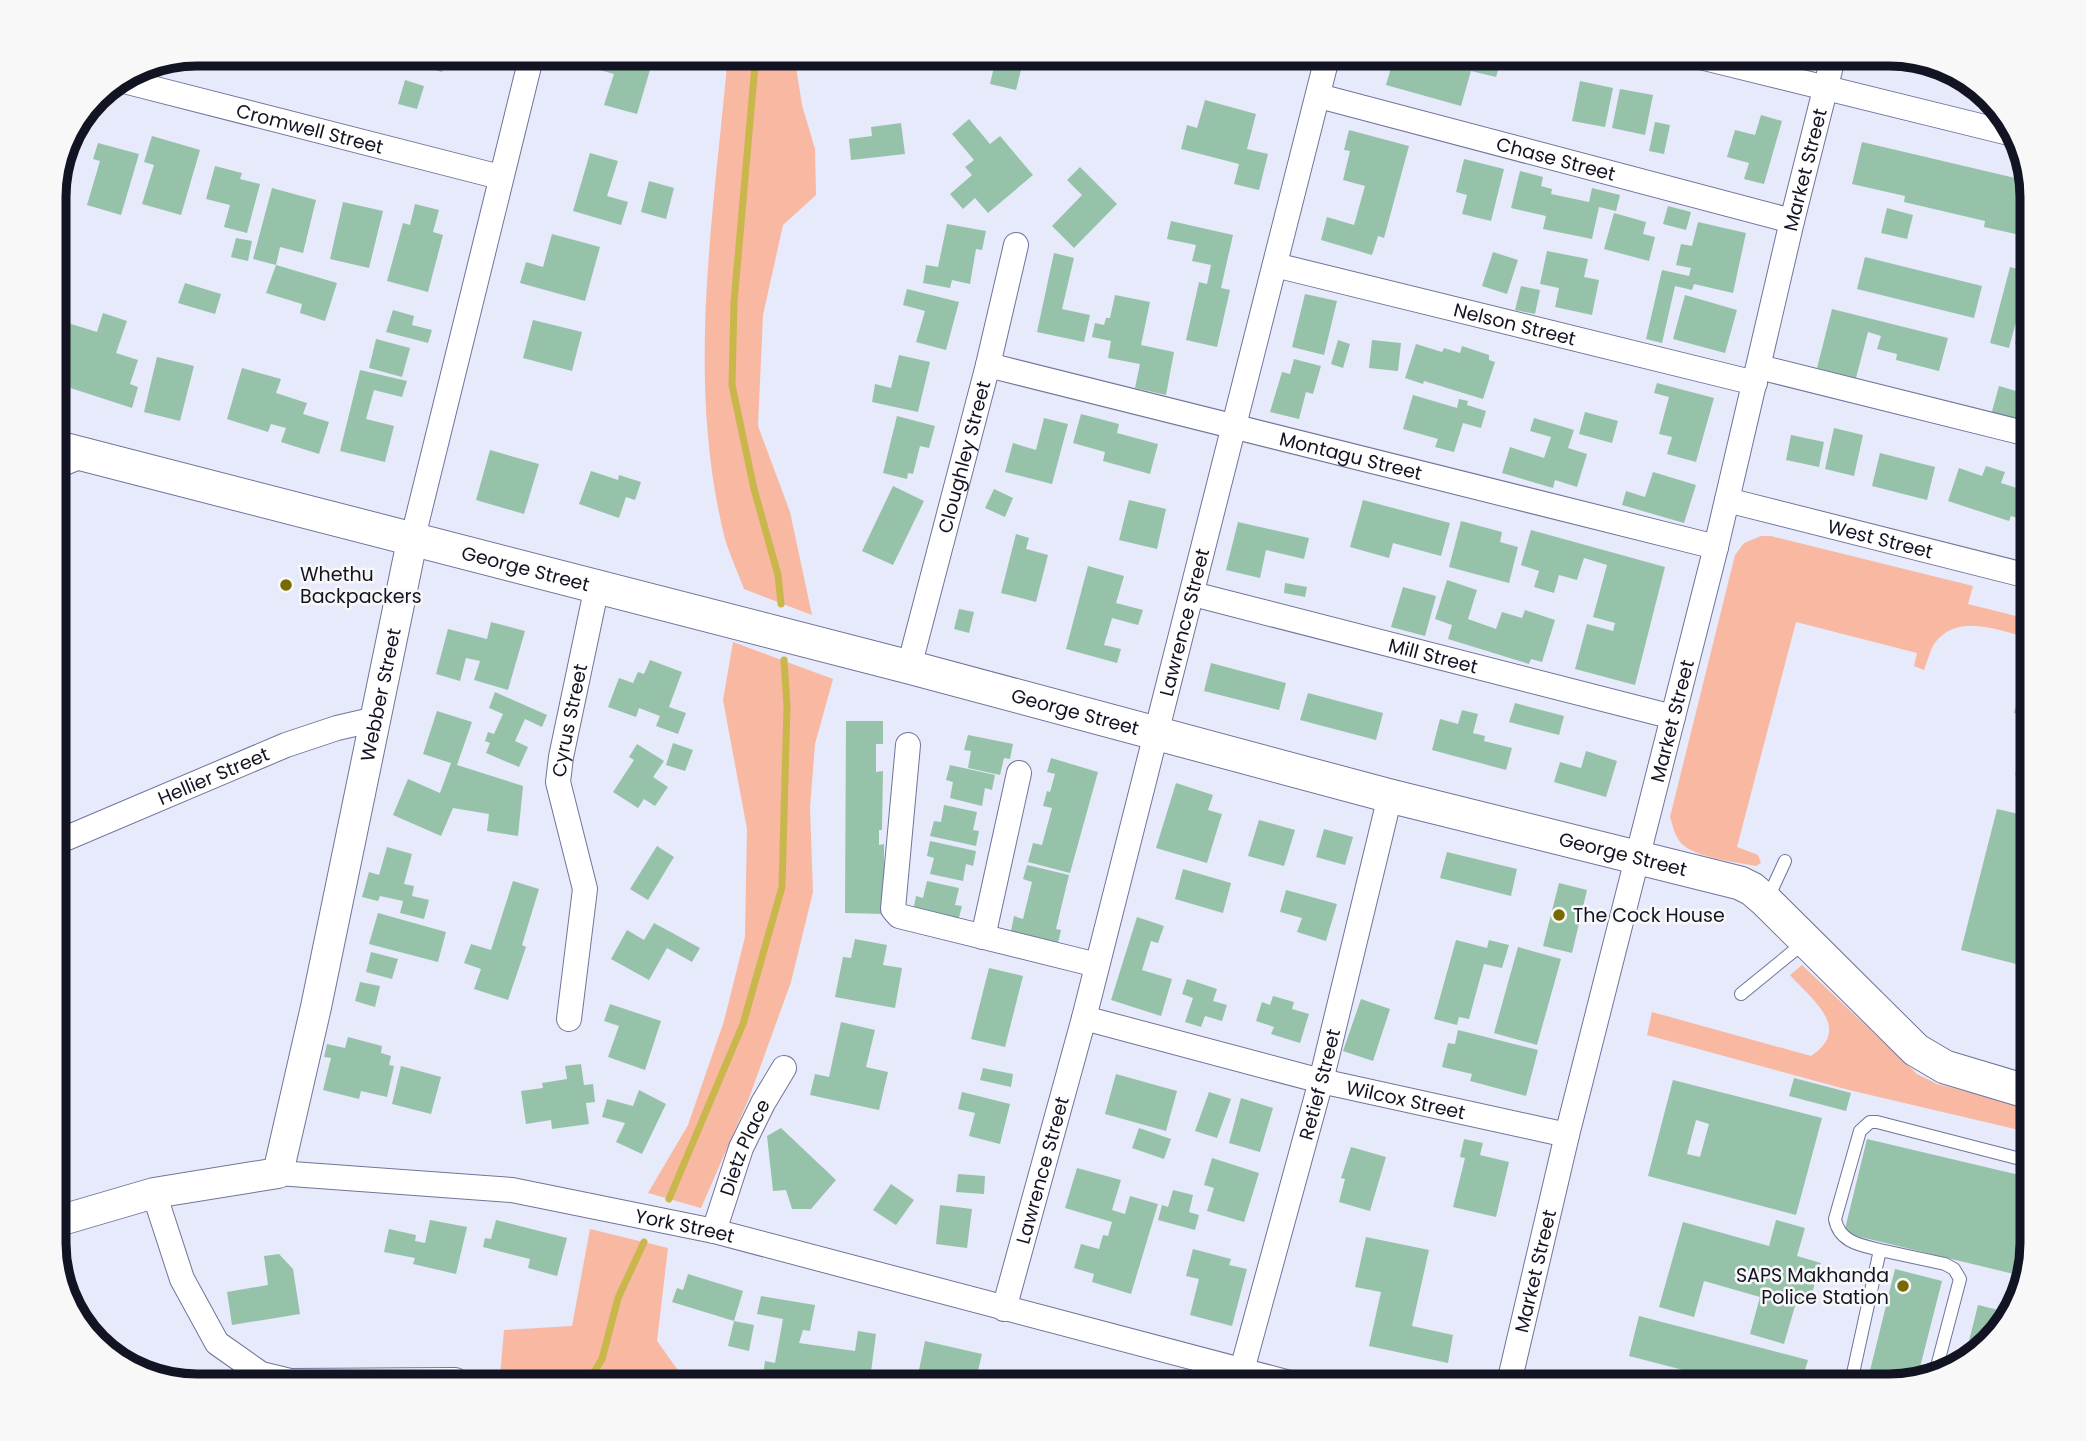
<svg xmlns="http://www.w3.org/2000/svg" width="2086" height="1441" font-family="Poppins,sans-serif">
	<rect width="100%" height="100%" fill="#e7eafb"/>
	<!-- green -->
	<path fill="#f8b8a2" d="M728,54H794L802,105L815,149L816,195L783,225L763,315L758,426L790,512L812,615L744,589C738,572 730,556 725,539C685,379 714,215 728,54Z
		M1761,536H1771L1973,586L1968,604L2032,620V639C2001,631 1957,611 1934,644C1930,651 1927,662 1924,670L1914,666L1917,653L1796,622L1737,847L1758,855L1761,863L1756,866C1736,862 1695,858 1681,843C1674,835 1673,826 1670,817L1735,555L1744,543Z
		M733,642L833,679L815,744L810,808L813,892L791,982L749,1098L701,1208L648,1193L688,1125L724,1021L745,937L747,829L723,700Z
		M1802,965L1917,1074L1937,1084L2032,1107V1133L1849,1090L1647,1035L1652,1012L1811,1056C1853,1028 1812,1000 1790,975Z
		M590,1229L668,1248L657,1341L690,1387H499L504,1330L572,1326Z"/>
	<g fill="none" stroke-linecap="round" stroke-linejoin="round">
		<!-- stream -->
		<path stroke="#c9b74c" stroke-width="7" d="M756,54L734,302L732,385L754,489L778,575L781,604
			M669,1199L743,1024L782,887L787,706L784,660
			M585,1387L602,1359L618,1298L644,1242"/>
	</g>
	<!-- building -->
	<path fill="#97c2aa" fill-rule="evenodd" d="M302,54H321L318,64L300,59Z
		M388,54H447L442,72L387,57Z
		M588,54H623L652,63L637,114L604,105L614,74L585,66Z
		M997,54H1025L1016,90L990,84Z
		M1119,54H1148L1146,66L1118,59Z
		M1214,54H1261L1257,67Z
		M1395,54H1503L1496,77L1471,71L1461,106L1386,85Z
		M405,80L424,86L417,109L398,104Z
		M1580,81L1613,88L1605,127L1572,121Z
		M1620,89L1653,95L1645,135L1612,128Z
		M1205,100L1256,114L1247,149L1268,154L1259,190L1234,184L1239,164L1181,149L1187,125L1197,128Z
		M1761,115L1782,121L1764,184L1744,179L1749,163L1727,157L1735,130L1755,135Z
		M969,119L990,144L1000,136L1033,175L988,213L975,198L963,209L950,194L972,175L965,167L974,160L952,134Z
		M1655,122L1670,125L1664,154L1649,151Z
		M901,123L905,154L851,160L849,139L872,136L871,127Z
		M1349,130L1409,146L1384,238L1378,236L1372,255L1321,240L1327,217L1354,225L1365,186L1343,180L1350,151L1344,150Z
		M152,136L200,150L181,215L142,204L154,165L144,162Z
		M1862,142L2028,181L2032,197V233H2030L2029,237L1984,227L1985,221L1904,202L1905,196L1852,184Z
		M98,143L139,154L121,215L87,205L100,161L93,159Z
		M590,153L618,161L607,196L628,202L621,225L573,211Z
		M1464,159L1504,169L1491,221L1462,214L1467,195L1456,192Z
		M215,166L242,173L240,179L260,184L247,233L224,227L230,205L206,199Z
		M1080,167L1117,204L1074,248L1052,226L1082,195L1067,180Z
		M1520,171L1543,177L1541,186L1552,189L1551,194L1589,202L1592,188L1620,195L1616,211L1599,207L1592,239L1543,229L1546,216L1511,208Z
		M649,181L674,188L666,219L641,212Z
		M272,188L316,200L303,253L280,247L276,265L253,259Z
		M343,202L383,211L369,268L330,259Z
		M415,204L439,210L433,232L443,235L428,292L387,281L403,223L410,225Z
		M1668,206L1691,212L1686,230L1663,224Z
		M1887,208L1913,215L1907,239L1881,233Z
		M1614,213L1646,222L1643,234L1655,237L1649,261L1604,249Z
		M1171,221L1233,235L1221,288L1230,290L1217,347L1186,340L1199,282L1207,284L1211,265L1192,261L1196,245L1167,239Z
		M1698,222L1746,233L1733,293L1694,284L1692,290L1675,286L1662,343L1646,339L1662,270L1689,276L1691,268L1676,265L1681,244L1692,246Z
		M947,224L986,231L982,250L976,249L970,284L952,280L950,288L923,283L926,265L938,267Z
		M552,234L600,247L585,301L520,283L526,262L543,267Z
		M236,238L252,241L248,261L231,257Z
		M1547,251L1588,259L1584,277L1599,280L1592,315L1555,307L1559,288L1540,284Z
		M1493,252L1518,260L1507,294L1482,286Z
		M1054,253L1074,258L1062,309L1090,315L1084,342L1037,332Z
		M1865,257L1982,286L1974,318L1857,289Z
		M276,265L337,283L325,321L300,313L302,304L266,293Z
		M2010,267L2029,272L2009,348L1990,343Z
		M185,283L221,294L215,314L178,303Z
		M2031,283H2032V348L2015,344Z
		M1521,286L1540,290L1535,314L1515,310Z
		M907,289L959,302L946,350L916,342L925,311L903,305Z
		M1305,294L1337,301L1324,355L1292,347Z
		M1115,295L1150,302L1141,345L1174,352L1166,395L1135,388L1140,364L1108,358L1111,341L1092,337L1095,323L1104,325L1106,318H1110Z
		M1685,295L1737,310L1725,353L1673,339Z
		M1832,309L1948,338L1939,371L1896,360L1897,354L1877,349L1881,336L1868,332L1856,378L1817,368Z
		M393,310L414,316L412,325L432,330L428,343L386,332Z
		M103,313L127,321L116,353L138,360L130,384L138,387L132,408L55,383V319L97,332Z
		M533,320L582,332L572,371L523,358Z
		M376,339L410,348L402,377L369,368Z
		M1338,340L1350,344L1343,368L1331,364Z
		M1372,340L1401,343L1398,371L1369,368Z
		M1416,344L1442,352L1444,348L1460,353L1462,346L1489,355V360L1495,362L1483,399L1424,381L1423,384L1405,378Z
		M899,355L930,362L918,412L872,402L875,384L891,388Z
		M157,357L194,366L180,421L144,412Z
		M1294,359L1321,366L1313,394L1306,392L1299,419L1270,412L1282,372L1290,374Z
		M242,368L281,379L276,393L307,403L303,414L329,422L319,454L281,442L286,428L271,424L268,432L227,419Z
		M360,370L407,381L402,397L374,390L366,419L394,426L385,462L340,451Z
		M2021,372L2032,375V425L1991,415L1999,386L2016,391Z
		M1657,383L1714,398L1696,462L1667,454L1672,437L1659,434L1669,397L1654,393Z
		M1413,395L1457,408L1459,399L1468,401L1467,405L1486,411L1481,428L1463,423L1454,452L1435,447L1438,439L1403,429Z
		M1585,412L1618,421L1612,443L1579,434Z
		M1081,414L1119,424L1117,433L1158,444L1150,474L1103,461L1105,452L1073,443Z
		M897,416L935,426L929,448L920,446L913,474L908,473L907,479L883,473Z
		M1044,418L1068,424L1052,484L1005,472L1013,443L1036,450Z
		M1534,418L1574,430L1568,448L1587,454L1577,487L1555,480L1553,488L1502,473L1510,447L1544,458L1551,437L1530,431Z
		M1834,428L1863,435L1854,476L1825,469Z
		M1791,435L1824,442L1819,467L1786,460Z
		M490,450L539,464L524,514L476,500Z
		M1880,453L1935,467L1927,500L1872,486Z
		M1986,466L2005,472L2001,483L2020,489L2023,480L2032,482V522L2011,516L2009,521L1948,501L1959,468L1982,476Z
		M591,471L618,480L619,475L641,482L635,500L626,497L619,518L579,504Z
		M1653,472L1696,485L1684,523L1622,505L1626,491L1645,497Z
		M893,486L924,501L893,565L862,551Z
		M994,489L1013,498L1005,517L985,508Z
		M1129,500L1166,509L1157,549L1119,540Z
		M1363,500L1450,523L1441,556L1393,543L1389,558L1350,547Z
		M1461,521L1502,532L1500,542L1518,547L1509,583L1449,567Z
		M1238,522L1309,538L1304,559L1266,550L1260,578L1226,570Z
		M1531,530L1665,567L1635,685L1575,669L1587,624L1613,631L1615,623L1593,617L1607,565L1584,558L1577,580L1559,575L1554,593L1534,587L1539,571L1521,565Z
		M1016,534L1029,538L1026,549L1048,555L1036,602L1001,593Z
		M1088,566L1124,576L1116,603L1143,610L1138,625L1112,618L1104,645L1121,649L1117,663L1066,649Z
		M1447,580L1477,590L1468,619L1496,629L1502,612L1522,618L1525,610L1555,620L1542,662L1531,659L1529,664L1448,639L1452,625L1435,619Z
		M1285,583L1307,587L1305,597L1284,593Z
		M1403,587L1436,596L1425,636L1391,627Z
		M959,609L974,612L969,633L954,629Z
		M491,622L525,631L508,690L474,680L480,661L466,658L460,681L436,674L448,629L487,639Z
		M650,660L682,672L669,707L686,713L678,734L656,726L660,716L639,708L636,717L608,707L619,678L633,683L638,672L644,674Z
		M1211,663L1286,683L1279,710L1204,691Z
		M2027,665L2032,666V779L2015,775L2031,717L2014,713Z
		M495,692L547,715L542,727L525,719L515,741L528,747L519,767L486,753L490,743L485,741L488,732L494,734L503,714L489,708Z
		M1308,693L1383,713L1376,740L1300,720Z
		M1515,703L1564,716L1559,735L1509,722Z
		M1462,710L1478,714L1473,733L1485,736L1484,741L1512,748L1506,770L1432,750L1440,719L1458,724Z
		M437,711L472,722L457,765L523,786L518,836L487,831L489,814L453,808L441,836L393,815L408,779L440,793L451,763L423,754Z
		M846,721H883V744H876V772L883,771L882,830H879V845L884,844V914L845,913Z
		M968,735L1013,744L1010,759L1004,758L1000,775L968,768L971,751L964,750Z
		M673,743L693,750L685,771L666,765Z
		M637,744L664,761L653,777L668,787L655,806L644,799L638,808L613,792L634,760L629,757Z
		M1586,751L1617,761L1606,797L1554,782L1560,762L1581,768Z
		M1051,758L1098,772L1070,873L1028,862L1033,843L1042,845L1052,808L1043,806L1047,791L1050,792L1055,774L1047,772Z
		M950,765L995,775L992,790L985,788L982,806L950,798L953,782L946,780Z
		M1176,783L1213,795L1208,810L1222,814L1207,863L1156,848Z
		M944,805L977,812L973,830L979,831L976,846L930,836L934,821L941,822Z
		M1997,809L2032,817V968L1961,950Z
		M1259,820L1295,830L1284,866L1248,856Z
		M1324,829L1353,837L1345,865L1316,857Z
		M930,841L976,851L973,866L966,864L963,881L930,874L934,858L927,856Z
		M657,846L674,857L648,900L630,889Z
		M387,847L412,854L404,884L414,886L412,896L429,900L424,919L400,913L403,901L380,896L378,901L362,897L369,872L379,875Z
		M1447,852L1517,869L1511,896L1440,878Z
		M1027,865L1069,875L1056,929L1061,930L1057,947L1010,936L1014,916L1023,919L1032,882L1023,879Z
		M1183,869L1231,883L1223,913L1175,899Z
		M513,881L539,889L522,945L526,947L508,1000L474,989L481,969L464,963L471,944L491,950Z
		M927,881L959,888L955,905L962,906L958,921L913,911L916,896L923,898Z
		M1559,883L1587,890L1572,953L1543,946Z
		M1286,890L1337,904L1326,941L1297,932L1302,918L1280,912Z
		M378,913L446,932L438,962L369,944Z
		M1137,917L1164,926L1158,943L1151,941L1142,970L1172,979L1161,1016L1111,1000Z
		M654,923L700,948L692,962L667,948L649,980L611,959L627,930L644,940Z
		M855,939L887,945L883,965L902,968L895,1008L835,997L843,957L851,958Z
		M1456,940L1487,948L1489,940L1509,945L1502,968L1484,964L1469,1019L1459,1017L1457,1025L1434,1019Z
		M1518,947L1561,959L1537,1045L1494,1033Z
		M371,952L398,959L392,979L366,972Z
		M989,968L1023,976L1005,1047L971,1039Z
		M1187,979L1217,989L1213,1001L1227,1005L1222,1021L1205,1016L1201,1027L1185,1022L1193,998L1182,994Z
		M360,982L380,986L375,1007L355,1001Z
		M1273,996L1294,1002L1292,1009L1309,1014L1300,1043L1271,1034L1274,1027L1256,1021L1262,1002L1270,1005Z
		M1361,999L1390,1009L1373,1061L1343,1051Z
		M610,1004L661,1021L645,1070L608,1057L619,1026L604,1021Z
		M841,1022L875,1030L866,1067L888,1072L879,1110L810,1095L815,1074L829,1077Z
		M1458,1030L1538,1050L1526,1096L1470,1081L1472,1074L1442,1067L1448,1043L1455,1044Z
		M348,1037L382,1046L381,1053L391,1056L389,1065L394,1066L387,1097L361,1091L359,1099L323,1090L331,1058L324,1057L327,1044L345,1048Z
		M581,1064L584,1085L593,1084L595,1102L586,1103L589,1124L552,1129L551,1120L526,1124L521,1091L543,1088L542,1083L567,1079L565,1066Z
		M401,1066L441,1077L431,1114L392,1104Z
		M983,1068L1013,1074L1011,1087L980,1080Z
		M1116,1074L1177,1091L1166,1131L1105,1114Z
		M1794,1078L1851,1093L1846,1111L1789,1096Z
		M1673,1080L1822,1118L1796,1215L1648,1176ZM1696,1120L1709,1124L1700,1157L1687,1154Z
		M639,1090L666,1104L642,1154L616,1142L625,1123L602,1117L607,1099L633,1106Z
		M962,1092L1010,1104L1000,1144L969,1136L975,1113L958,1109Z
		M1209,1092L1231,1099L1217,1138L1195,1131Z
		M1241,1098L1273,1108L1260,1152L1229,1143Z
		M781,1128L836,1180L811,1209H792L786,1190L773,1191L767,1136Z
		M1139,1128L1171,1139L1164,1159L1132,1148Z
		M1464,1139L1483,1143L1480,1155L1509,1162L1496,1217L1453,1207L1465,1158L1460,1157Z
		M1867,1139L2032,1178V1244L2022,1276L1844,1233Z
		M1351,1147L1386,1157L1370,1211L1339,1202L1345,1179L1341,1178Z
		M1212,1158L1259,1173L1244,1222L1207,1211L1214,1188L1204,1185Z
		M1077,1168L1121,1180L1112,1210L1125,1214L1130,1196L1158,1204L1131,1294L1092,1282L1094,1274L1074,1268L1081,1244L1099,1249L1103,1235L1108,1236L1112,1222L1065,1208Z
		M958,1174L985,1176L984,1194L956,1192Z
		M891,1184L914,1200L896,1225L873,1210Z
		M1173,1190L1193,1195L1189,1212L1199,1215L1195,1230L1158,1220L1162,1205L1168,1207Z
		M940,1205L972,1209L967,1248L936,1244Z
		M430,1220L467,1227L456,1274L413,1264L415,1258L384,1252L389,1229L416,1235L415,1241L425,1243Z
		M496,1220L567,1238L557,1276L528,1268L530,1259L483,1247L485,1238L491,1239Z
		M1776,1220L1805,1228L1797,1256L1821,1263L1809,1303L1797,1299L1784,1344L1750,1334L1760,1297L1704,1281L1694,1317L1659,1307L1683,1222L1769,1246Z
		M1366,1237L1429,1250L1412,1326L1453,1335L1448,1363L1369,1346L1381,1292L1355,1287Z
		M1193,1249L1231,1259L1229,1265L1247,1269L1232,1326L1190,1315L1199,1279L1186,1276Z
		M279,1254L293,1269L300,1314L232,1325L227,1292L268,1285L264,1256Z
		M1895,1269L1942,1281L1917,1379L1889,1387H1866Z
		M688,1274L743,1291L734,1321L672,1302L677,1288L683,1290Z
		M761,1296L815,1305L810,1331L803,1330L799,1343L855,1351L858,1331L876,1334L869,1387H844L763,1375L765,1361L775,1363L783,1319L757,1314Z
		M1978,1305L2011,1313L2007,1324L1963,1365Z
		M1639,1316L1808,1360L1800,1387H1749L1629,1356Z
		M734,1321L754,1325L749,1351L728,1346Z
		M925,1341L982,1354L974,1387H924L927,1377L918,1375Z"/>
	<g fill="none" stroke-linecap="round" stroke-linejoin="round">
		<!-- service casing -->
		<g stroke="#71749a" stroke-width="14">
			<path id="service" d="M1768,898L1785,861
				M1741,994L1806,941
				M1880,1250L1945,1264L1954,1269L1960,1279L1935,1374
				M1850,1387L1880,1250C1860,1245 1839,1242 1835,1219L1860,1131L1870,1122H1877L2032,1162"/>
		</g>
		<!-- minor casing -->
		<g stroke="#71749a" stroke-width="26">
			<g id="minor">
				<path d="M1688,54L2017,135"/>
				<path id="s1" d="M120,80L500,177"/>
				<path id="s2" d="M1319,96L1792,221"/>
				<path id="s3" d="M1275,265L1755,383"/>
				<path id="s4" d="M988,365L1716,547"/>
				<path d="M1759,367L2032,435"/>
				<path d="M55,467L84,455"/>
				<path id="s5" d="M1727,500L2032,577"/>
				<path d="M412,541L532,54"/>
				<path id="s6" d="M1193,594L1673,717"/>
				<path id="s7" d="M909,667L988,365L1016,245"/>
				<path d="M908,745L893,909L899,916L1097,965"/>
				<path id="s8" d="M55,843L286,745L337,728L376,719"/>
				<path d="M983,937L1019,773"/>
				<path id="s9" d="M1084,1018L1321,1081L1567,1135"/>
				<path id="s10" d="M569,1019L585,889L558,782L561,757L597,586"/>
				<path id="s11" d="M278,1173L512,1190L714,1231L1305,1387"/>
				<path d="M154,1193L182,1279L217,1343L261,1374L290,1381L455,1380"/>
				<path id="s12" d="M714,1231L741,1148L763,1103L784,1068"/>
				<path id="s13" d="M1004,1309L1084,1018L1328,54"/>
				<path id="s14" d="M1242,1370L1321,1081L1390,796"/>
				<path id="s15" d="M1508,1387L1567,1135L1716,547L1792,221L1834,54"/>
			</g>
		</g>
		<!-- tertiary casing -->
		<g stroke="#71749a" stroke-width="32">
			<g id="tertiary">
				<path id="s16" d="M55,1222L154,1193L278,1173L316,1007L412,541"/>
			</g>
		</g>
		<!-- secondary casing -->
		<g stroke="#71749a" stroke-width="35">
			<g id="secondary">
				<path id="s17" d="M55,447L909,667L1390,796L1740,883L1752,889L1766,901L1916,1050L1945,1067L2032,1093"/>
			</g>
		</g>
		<!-- service -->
		<use href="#service" stroke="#fff" stroke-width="12"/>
		<!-- minor -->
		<use href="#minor" stroke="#fff" stroke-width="24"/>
		<!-- tertiary -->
		<use href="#tertiary" stroke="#fff" stroke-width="30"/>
		<!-- secondary -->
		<use href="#secondary" stroke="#fff" stroke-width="33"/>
	</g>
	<!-- markers -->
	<g fill="#786a01" stroke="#f8f8f8" stroke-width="2.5">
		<circle cx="286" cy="585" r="7"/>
		<circle cx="1559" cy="915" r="7"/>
		<circle cx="1903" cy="1286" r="7"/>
	</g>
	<g text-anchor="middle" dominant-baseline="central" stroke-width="5" stroke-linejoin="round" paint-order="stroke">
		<!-- street labels -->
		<g font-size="19" fill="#131423" stroke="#f8f8f8">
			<text stroke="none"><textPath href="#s1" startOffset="196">Cromwell Street</textPath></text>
			<text stroke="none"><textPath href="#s2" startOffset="245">Chase Street</textPath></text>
			<text stroke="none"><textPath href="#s15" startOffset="1253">Market Street</textPath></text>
			<text stroke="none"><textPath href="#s3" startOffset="247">Nelson Street</textPath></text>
			<text stroke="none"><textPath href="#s7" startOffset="217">Cloughley Street</textPath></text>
			<text stroke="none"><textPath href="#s4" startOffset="374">Montagu Street</textPath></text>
			<text stroke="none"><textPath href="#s5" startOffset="158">West Street</textPath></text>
			<text stroke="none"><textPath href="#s17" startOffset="486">George Street</textPath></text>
			<text stroke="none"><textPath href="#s13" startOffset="710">Lawrence Street</textPath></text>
			<text stroke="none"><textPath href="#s6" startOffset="248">Mill Street</textPath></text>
			<text stroke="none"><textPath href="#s16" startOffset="718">Webber Street</textPath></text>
			<text stroke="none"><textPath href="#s17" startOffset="1054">George Street</textPath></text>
			<text stroke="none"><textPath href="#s10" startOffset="304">Cyrus Street</textPath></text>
			<text stroke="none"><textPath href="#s15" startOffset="686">Market Street</textPath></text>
			<text stroke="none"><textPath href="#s8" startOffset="172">Hellier Street</textPath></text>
			<text stroke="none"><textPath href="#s17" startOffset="1620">George Street</textPath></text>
			<text stroke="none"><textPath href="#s14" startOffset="296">Retief Street</textPath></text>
			<text stroke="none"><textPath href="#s9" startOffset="332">Wilcox Street</textPath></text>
			<text stroke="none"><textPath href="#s12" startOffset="89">Dietz Place</textPath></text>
			<text stroke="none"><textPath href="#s13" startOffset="144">Lawrence Street</textPath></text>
			<text stroke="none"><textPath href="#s11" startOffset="411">York Street</textPath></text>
			<text stroke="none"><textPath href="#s15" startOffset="119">Market Street</textPath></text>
		</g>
		<!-- poi labels -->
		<g font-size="19" fill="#131423" stroke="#f8f8f8" text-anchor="start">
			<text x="300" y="574">Whethu<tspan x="300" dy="22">Backpackers</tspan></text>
			<text x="1573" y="915">The Cock House</text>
			<text x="1889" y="1275" text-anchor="end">SAPS Makhanda<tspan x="1889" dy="22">Police Station</tspan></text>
		</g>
	</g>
	<!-- crop -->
	<path d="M0 0H2086V1441H0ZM197 66H1889A131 131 0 0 1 2020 197V1243A131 131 0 0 1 1889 1374H197A131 131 0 0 1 66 1243V197A131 131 0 0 1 197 66Z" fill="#f8f8f8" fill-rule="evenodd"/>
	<path fill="none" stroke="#131423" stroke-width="9" d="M197 66H1889A131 131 0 0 1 2020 197V1243A131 131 0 0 1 1889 1374H197A131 131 0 0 1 66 1243V197A131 131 0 0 1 197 66Z"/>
</svg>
